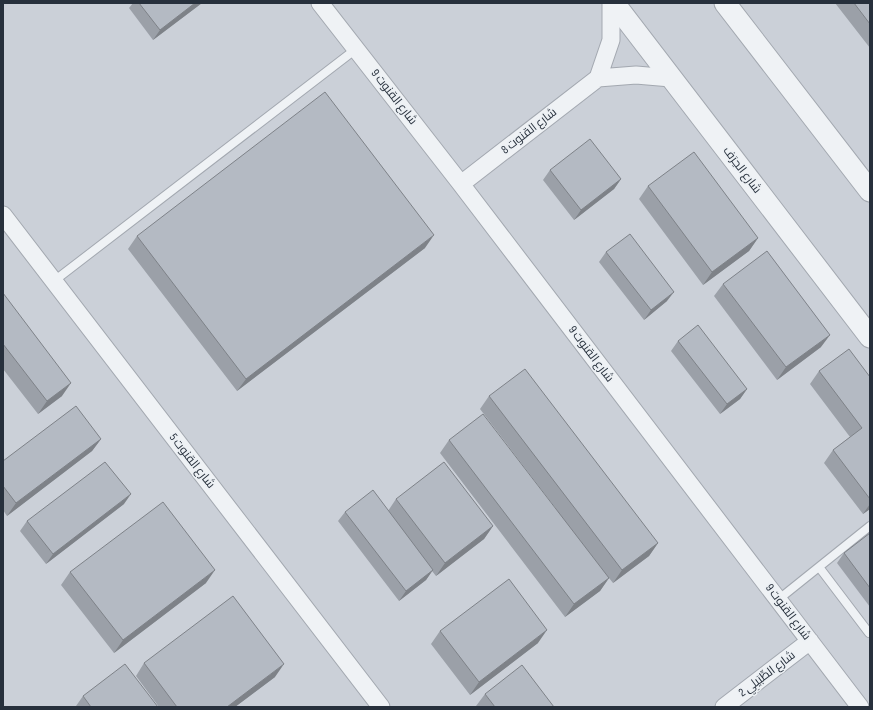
<svg xmlns="http://www.w3.org/2000/svg" width="873" height="710" font-family="'Sofia Sans Condensed',Cairo,sans-serif">
	<rect width="100%" height="100%" fill="#dde1e6"/>
	<!-- built -->
	<path fill="#cbd0d8" d="M3,3H870V707H3Z"/>
	<g fill="none" stroke-linecap="round" stroke-linejoin="round">
		<!-- service casing -->
		<g stroke="#a3a8b0" stroke-width="10">
			<path id="service" d="M54,281L356,49
				M819,567L869,633
				M779,599L870,526"/>
		</g>
		<!-- minor casing -->
		<g stroke="#a3a8b0" stroke-width="19">
			<path id="minor" d="M320,3L461,184L860,707
				M598,78L611,40V3
				M461,184L598,78L636,75L671,78
				M3,215L381,707
				M724,707L810,641"/>
		</g>
		<!-- tertiary casing -->
		<g stroke="#a3a8b0" stroke-width="23">
			<path id="tertiary" d="M614,3L870,337
				M725,3L870,191"/>
		</g>
		<!-- service -->
		<use href="#service" stroke="#eff2f5" stroke-width="8"/>
		<!-- minor -->
		<use href="#minor" stroke="#eff2f5" stroke-width="17"/>
		<!-- tertiary -->
		<use href="#tertiary" stroke="#eff2f5" stroke-width="21"/>
	</g>
	<!-- wall -->
	<path fill="#9ba0a8" d="M133,3H202L153,40L129,8Z
		M835,3H870V48Z
		M550,170L621,179L614,189L574,220L543,180Z
		M648,186L758,238L749,251L703,285L639,199Z
		M137,236L425,248L237,391L128,249Z
		M606,252L667,301L644,320L599,262Z
		M723,284L821,347L777,380L714,296Z
		M3,293L62,396L38,414L3,369Z
		M678,341L747,389L740,399L720,414L671,351Z
		M819,371L870,377V509L863,514L824,463L833,450L850,437L810,384Z
		M489,396L658,543L649,556L613,583L609,578L600,591L565,617L440,453L449,440L557,510L480,409Z
		M101,439L92,451L7,516L3,510V461Z
		M396,499L493,526L484,539L436,576L432,571L426,580L399,601L338,521L345,512L388,511Z
		M124,504L46,564L20,531L27,521Z
		M870,533V607L837,563L844,553Z
		M70,572L206,583L114,653L61,585Z
		M440,631L538,643L470,695L431,644Z
		M144,663L275,677L235,707H159L136,676Z
		M485,694L554,707H476V706Z
		M83,696L158,707H77L76,706Z"/>
	<!-- shaded-wall -->
	<path fill="#7e8288" d="M195,3H202L153,40L160,30Z
		M621,179L614,189L574,220L581,210Z
		M434,235L425,248L237,391L246,379Z
		M758,238L749,251L703,285L712,272Z
		M674,292L667,301L644,320L651,310Z
		M830,335L821,347L777,380L786,367Z
		M71,383L62,396L38,414L47,401Z
		M747,389L740,399L720,414L727,404Z
		M101,439L92,451L7,516L16,503Z
		M131,494L124,504L46,564L53,554Z
		M870,504V509L863,514Z
		M493,526L484,539L436,576L445,563Z
		M658,543L649,556L613,583L622,570Z
		M215,570L206,583L114,653L123,640Z
		M433,570L426,580L399,601L406,591Z
		M609,578L600,591L565,617L574,604Z
		M547,630L538,643L470,695L479,682Z
		M284,664L275,677L235,707H227Z"/>
	<!-- building -->
	<path fill="#b4bac3" stroke="#7e8288" d="M139,3H195L160,30Z
		M854,3H870V24Z
		M325,92L434,235L246,379L137,236Z
		M590,139L621,179L581,210L550,170Z
		M694,152L758,238L712,272L648,186Z
		M630,234L674,292L651,310L606,252Z
		M767,251L830,335L786,367L723,284Z
		M3,293L71,383L47,401L3,344Z
		M698,325L747,389L727,404L678,341Z
		M849,349L870,377V499L833,450L862,428L819,371Z
		M525,369L658,543L622,570L489,396Z
		M76,406L101,439L16,503L3,486V461Z
		M483,414L609,578L574,604L449,440Z
		M105,462L131,494L53,554L27,521Z
		M444,462L493,526L445,563L396,499Z
		M373,490L433,570L406,591L345,512Z
		M163,502L215,570L123,640L70,572Z
		M870,533V588L844,553Z
		M509,579L547,630L479,682L440,631Z
		M233,596L284,664L227,707H177L144,663Z
		M125,664L158,707H91L83,696Z
		M522,665L554,707H495L485,694Z"/>
	<g text-anchor="middle" dominant-baseline="central" stroke-width="3" stroke-linejoin="round" paint-order="stroke">
		<!-- street labels -->
		<g font-size="12" fill="#27303c" stroke="#ecf0f4">
			<text transform="translate(394 97) rotate(52)">شارع القنوت 9</text>
			<text transform="translate(529 131) rotate(-38)">شارع القنوت 8</text>
			<text transform="translate(742 170) rotate(53)">شارع الحِرَف</text>
			<text transform="translate(591 354) rotate(53)">شارع القنوت 9</text>
			<text transform="translate(192 461) rotate(52)">شارع القنوت 5</text>
			<text transform="translate(788 612) rotate(53)">شارع القنوت 9</text>
			<text transform="translate(767 674) rotate(-37)">شارع الطِّبَيلِي 2</text>
		</g>
	</g>
	<!-- border -->
	<rect width="873" height="710" fill="none" stroke="#27303c" stroke-width="8"/>
</svg>
